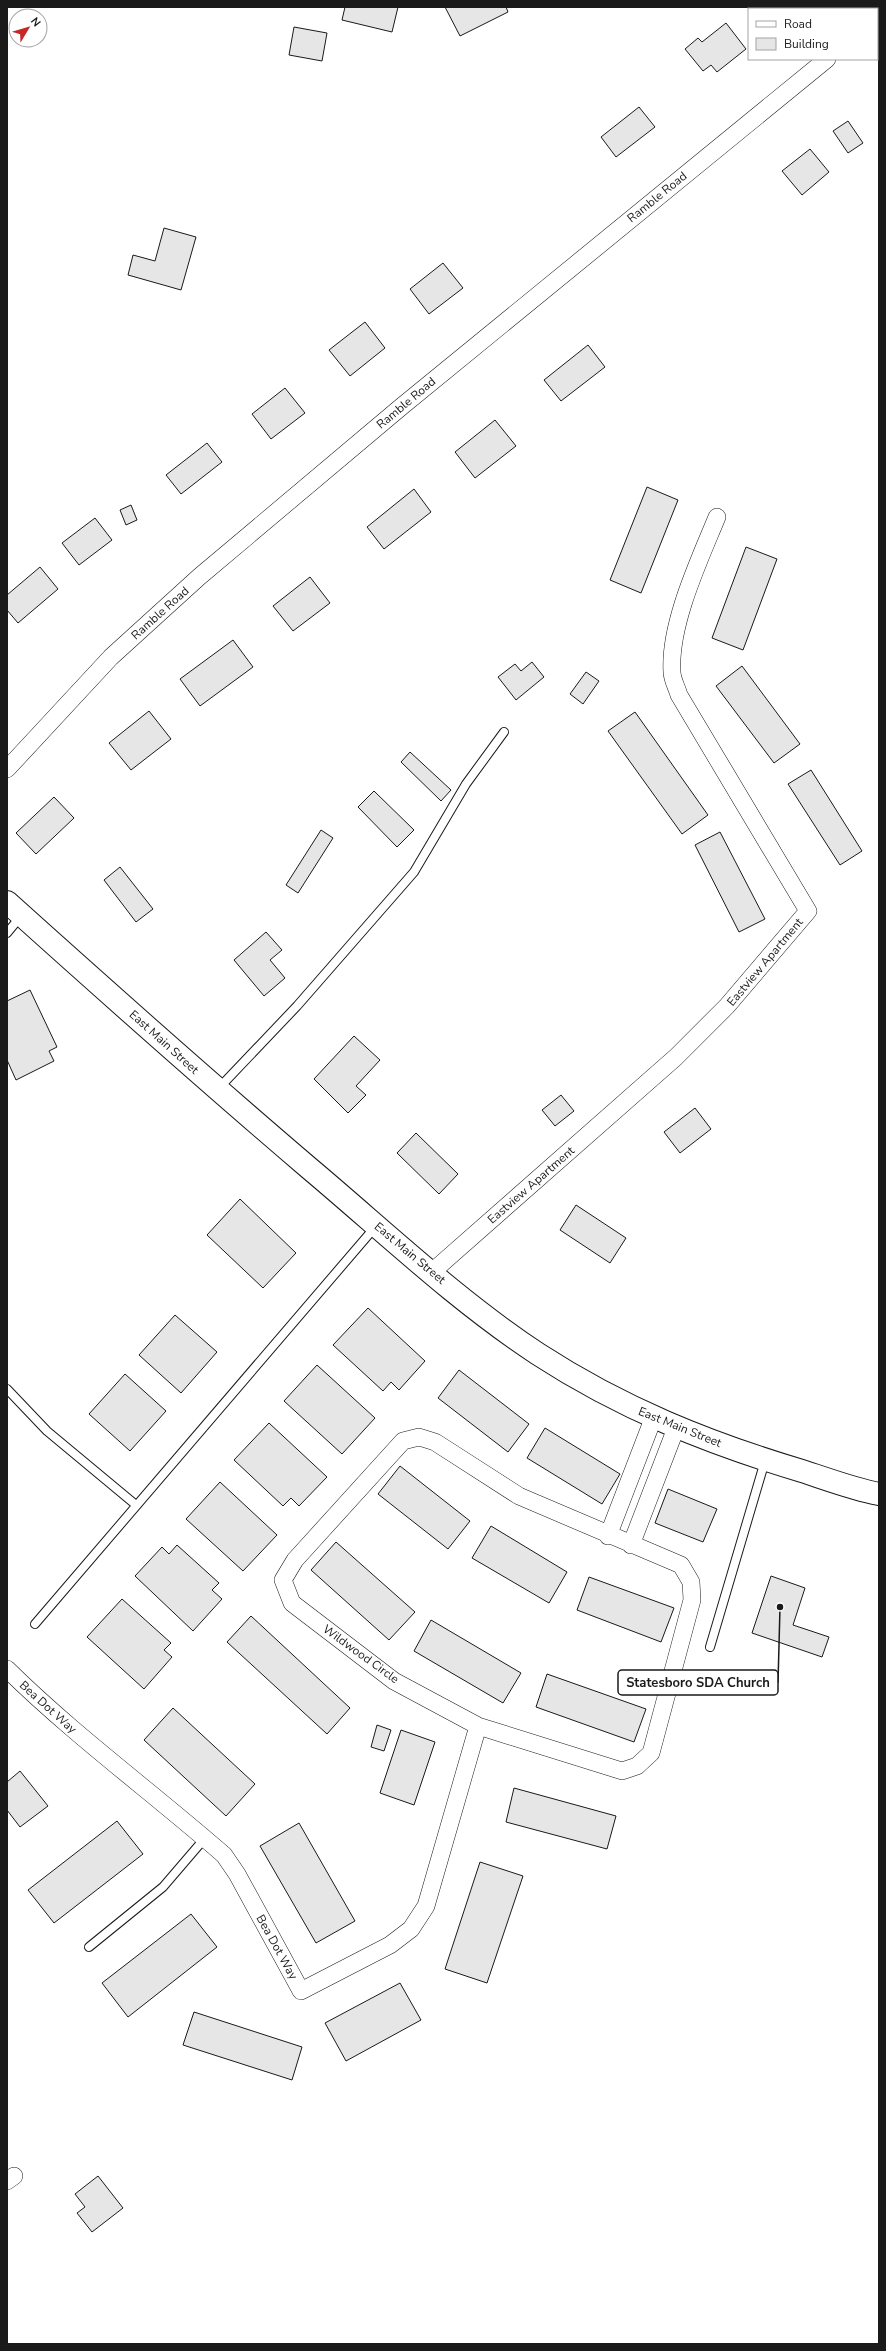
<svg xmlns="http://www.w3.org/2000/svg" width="886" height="2351" font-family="'Nunito Sans',sans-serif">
	<rect width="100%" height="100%" fill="#fff"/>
	<!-- building -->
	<path fill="#e6e6e6" stroke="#1a1a1a" d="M345,7H398L392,32L342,20Z
		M445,7H506L508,12L460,36Z
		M726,23L746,49L717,72L711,65L703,71L685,49L698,38L702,42Z
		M294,27L327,33L322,61L289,55Z
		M639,107L655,127L616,157L601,137Z
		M848,121L863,143L848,153L833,131Z
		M810,149L829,172L802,195L782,171Z
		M164,228L196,237L181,290L128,275L133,255L155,261Z
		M443,263L463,288L429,314L410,289Z
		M365,322L385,348L350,376L329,350Z
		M588,345L605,367L561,401L544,380Z
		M285,388L305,413L271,439L252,414Z
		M495,420L516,446L475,478L455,452Z
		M207,443L222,462L181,494L166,475Z
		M647,487L678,500L641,593L610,580Z
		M414,489L431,512L384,549L367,527Z
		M131,505L137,520L126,525L120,510Z
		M95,518L112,540L79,565L62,543Z
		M746,547L777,559L743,650L712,638Z
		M40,567L58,589L18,623L7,610V595Z
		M310,577L330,603L293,631L273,606Z
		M233,640L253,667L200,706L180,679Z
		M532,662L544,677L516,700L498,677L515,664L521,671Z
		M742,666L800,744L774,763L716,686Z
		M586,672L599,681L583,704L570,694Z
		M149,711L171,739L131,770L109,743Z
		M635,712L708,815L682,834L608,731Z
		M410,752L451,790L441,801L401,762Z
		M811,770L862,851L840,865L788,784Z
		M374,791L414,830L397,847L358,807Z
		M54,797L74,818L36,854L16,833Z
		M321,830L333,838L298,893L286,885Z
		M720,832L765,919L739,932L695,845Z
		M120,867L153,909L136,922L104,880Z
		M266,932L282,950L270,960L285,978L264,996L234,960Z
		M30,990L57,1047L49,1051L54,1061L16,1080L7,1060V1001Z
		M354,1036L380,1060L356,1086L366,1095L348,1113L314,1079Z
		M561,1095L574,1111L555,1126L542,1110Z
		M695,1108L711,1129L680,1153L664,1132Z
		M416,1133L458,1174L439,1194L397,1153Z
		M240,1199L296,1253L263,1288L207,1235Z
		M576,1205L626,1238L610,1263L560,1230Z
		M368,1308L425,1361L399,1390L391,1382L383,1391L333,1345Z
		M175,1315L217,1352L181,1393L139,1355Z
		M317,1365L375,1418L342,1454L284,1401Z
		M459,1370L529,1424L508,1452L438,1398Z
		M125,1374L166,1411L130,1451L89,1414Z
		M269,1423L327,1477L299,1506L291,1498L283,1506L234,1460Z
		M545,1428L620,1474L602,1504L527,1458Z
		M400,1466L470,1521L448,1549L378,1494Z
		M220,1482L277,1535L243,1571L186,1519Z
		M668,1489L717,1509L703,1542L655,1523Z
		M491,1526L567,1572L549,1603L472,1558Z
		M336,1542L415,1612L389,1640L311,1570Z
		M177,1545L219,1583L212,1590L222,1599L193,1631L135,1576L162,1547L169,1554Z
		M771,1576L805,1588L793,1625L829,1637L822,1657L752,1633Z
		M589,1577L674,1608L661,1642L577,1610Z
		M122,1599L171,1643L164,1650L172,1657L144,1689L87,1637Z
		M251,1616L350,1708L327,1734L227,1642Z
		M431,1620L521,1673L503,1703L414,1651Z
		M547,1674L646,1709L634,1742L536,1707Z
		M173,1708L255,1784L226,1816L144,1740Z
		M377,1725L391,1730L384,1751L371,1747Z
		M401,1730L435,1742L414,1805L380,1793Z
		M20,1771L48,1806L20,1827L7,1810V1782Z
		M514,1788L616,1816L607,1849L506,1822Z
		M117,1821L143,1854L54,1923L28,1890Z
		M299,1823L355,1921L316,1943L260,1846Z
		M480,1862L523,1876L487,1983L445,1969Z
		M191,1914L217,1947L128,2017L102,1983Z
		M400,1983L421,2020L346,2061L325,2023Z
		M194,2012L302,2047L292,2080L183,2045Z
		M98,2176L123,2208L92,2232L77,2213L85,2207L75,2194Z"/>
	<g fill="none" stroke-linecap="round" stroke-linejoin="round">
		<!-- lane casing -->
		<g stroke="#1a1a1a" stroke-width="10">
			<path id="lane" d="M7,933L21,916
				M218,1089L297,1006L414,872L466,784L504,732
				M7,1389L47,1431L136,1505
				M35,1624L376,1226
				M710,1647L765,1461
				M89,1947L163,1887L205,1838"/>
		</g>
		<!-- street casing -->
		<g stroke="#1a1a1a" stroke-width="18">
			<path id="street" d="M877,18L879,17
				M7,769L111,657L199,577L401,407L827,59
				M432,1272L676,1057L727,1006L808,911L679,695C677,688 672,679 672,672C669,624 699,561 717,517
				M419,1437L435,1442L519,1496L681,1565L691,1582L692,1600L651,1753L637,1766L622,1771L478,1726L394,1681L292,1603L283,1580L295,1560L403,1441Z
				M608,1536L653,1419
				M631,1545L676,1428
				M7,1669C75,1736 152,1792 224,1855L237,1874L301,1991L390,1945L411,1929L426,1906L478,1726
				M7,2181L14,2176"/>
		</g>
		<!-- secondary casing -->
		<g stroke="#1a1a1a" stroke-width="24">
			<path id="secondary" d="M7,902C107,992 207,1081 309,1168C384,1231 456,1300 538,1354C621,1408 708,1443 802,1471C827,1479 853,1489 879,1494"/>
		</g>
		<!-- lane -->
		<use href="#lane" stroke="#fff" stroke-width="8"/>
		<!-- street -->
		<use href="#street" stroke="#fff" stroke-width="17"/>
		<!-- secondary -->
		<use href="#secondary" stroke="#fff" stroke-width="22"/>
	</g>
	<g text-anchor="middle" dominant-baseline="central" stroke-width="3" stroke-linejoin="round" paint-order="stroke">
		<!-- street labels -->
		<g font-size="12" fill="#1a1a1a" stroke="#fff">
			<text transform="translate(657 197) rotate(-39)">Ramble Road</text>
			<text transform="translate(406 403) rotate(-40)">Ramble Road</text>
			<text transform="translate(160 613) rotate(-42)">Ramble Road</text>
			<text transform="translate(765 962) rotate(-50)">Eastview Apartment</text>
			<text transform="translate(164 1042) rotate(42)">East Main Street</text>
			<text transform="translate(531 1185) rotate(-41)">Eastview Apartment</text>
			<text transform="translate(410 1253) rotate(40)">East Main Street</text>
			<text transform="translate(680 1427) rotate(22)">East Main Street</text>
			<text transform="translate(361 1654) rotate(36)">Wildwood Circle</text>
			<text transform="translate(48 1707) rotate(42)">Bea Dot Way</text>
			<text transform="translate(277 1947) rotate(61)">Bea Dot Way</text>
		</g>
	</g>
	<!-- callouts -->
	<path fill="none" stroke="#1a1a1a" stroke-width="1.5" d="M780 1607L778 1683"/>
	<circle fill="#1a1a1a" stroke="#fff" stroke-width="1.5" cx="780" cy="1607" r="4"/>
	<rect fill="#fff" stroke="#1a1a1a" stroke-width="1.5" x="618" y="1670" width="160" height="25" rx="4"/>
	<g font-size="13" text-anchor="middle" font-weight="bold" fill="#1a1a1a">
		<text x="698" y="1687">Statesboro SDA Church</text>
	</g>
	<!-- border -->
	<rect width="886" height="2351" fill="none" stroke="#1a1a1a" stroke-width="16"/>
	<!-- legend -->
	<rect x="748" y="8" width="130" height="52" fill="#ffffff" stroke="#a3a3a3"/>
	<rect x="756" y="21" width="20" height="6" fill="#ffffff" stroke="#a3a3a3"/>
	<text x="784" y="28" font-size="12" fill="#1a1a1a">Road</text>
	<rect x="756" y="38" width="20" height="12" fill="#e6e6e6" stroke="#a3a3a3"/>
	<text x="784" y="48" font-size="12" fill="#1a1a1a">Building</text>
	<!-- north arrow -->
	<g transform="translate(28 28) rotate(52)"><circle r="19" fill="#ffffff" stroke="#a3a3a3"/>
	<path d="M0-3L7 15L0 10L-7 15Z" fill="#c62828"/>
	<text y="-6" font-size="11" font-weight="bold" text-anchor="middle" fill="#1a1a1a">N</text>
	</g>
</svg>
